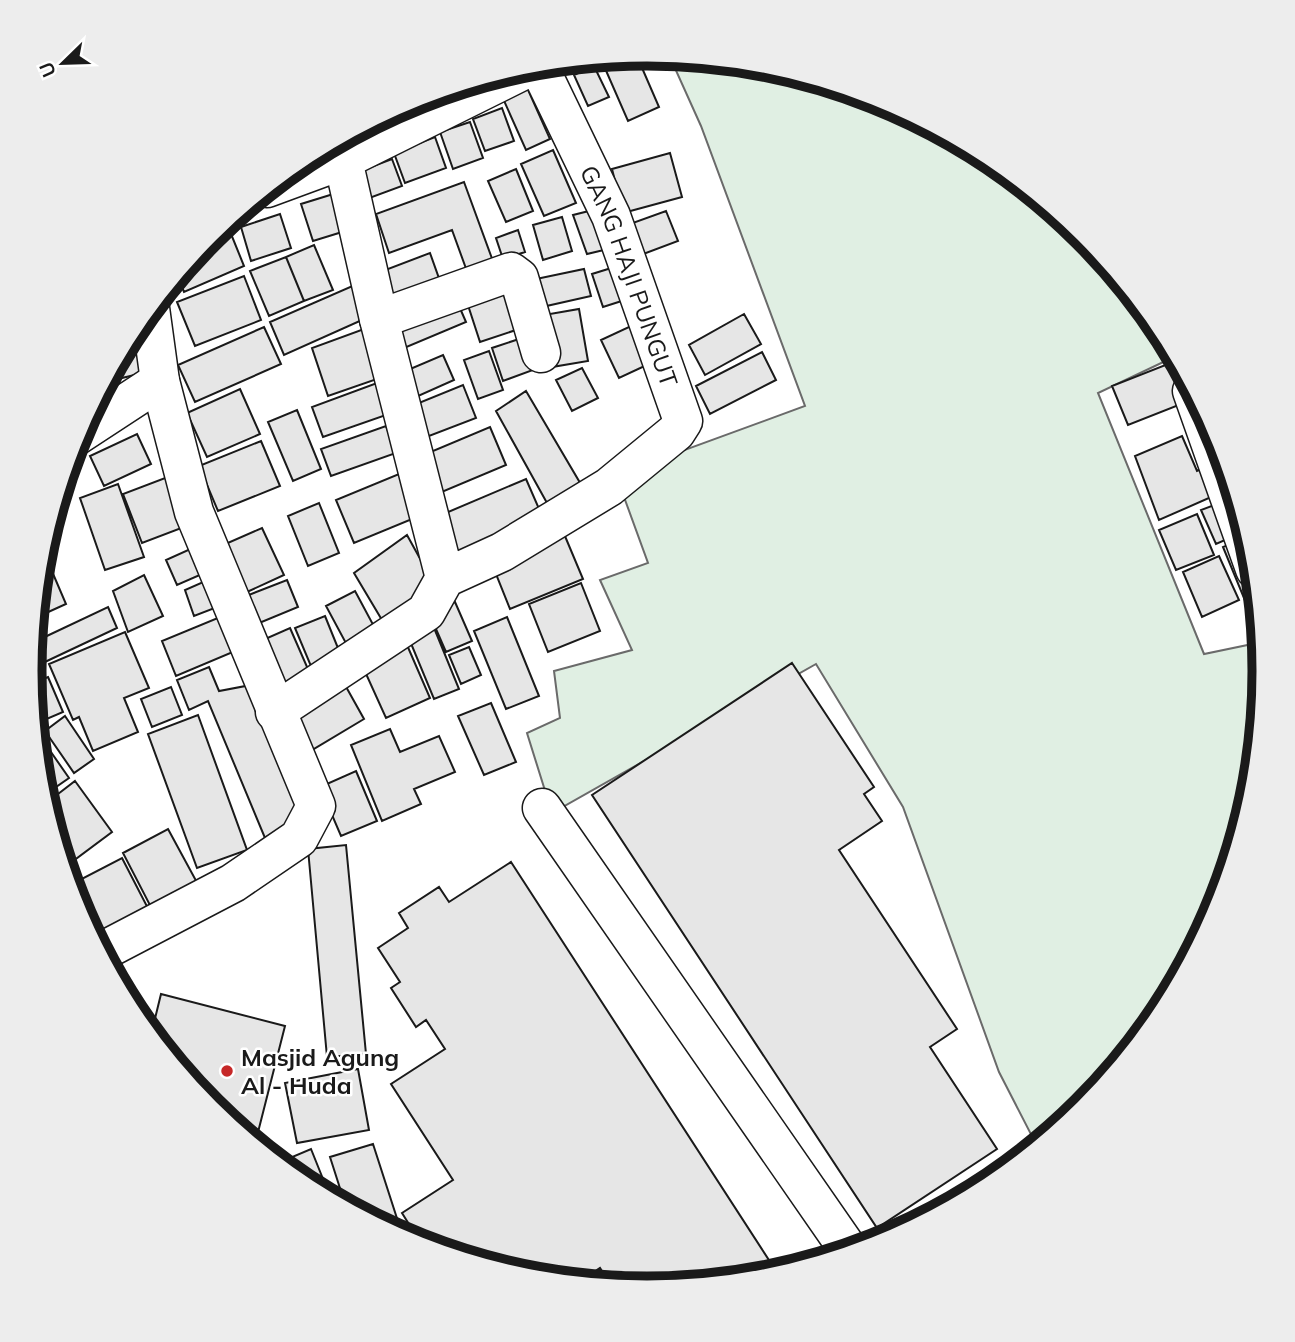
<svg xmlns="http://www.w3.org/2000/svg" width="1295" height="1342" font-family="Mulish,sans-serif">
	<rect width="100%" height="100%" fill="#fff"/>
	<!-- green -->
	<path fill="#e0efe3" stroke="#6a6a6a" stroke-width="2" d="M669,55L768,65L884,100L991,158L1085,234L1161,328L1176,356L1098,393L1204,654L1262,642L1265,671L1253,792L1218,908L1161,1015L1084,1108L1037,1146L999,1072L903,807L816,664L552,813L527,733L560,718L554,671L632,650L600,580L648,563L616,475L805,406L701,126Z"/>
	<!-- building -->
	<path fill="#e6e6e6" stroke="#1a1a1a" stroke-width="2" d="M636,54L659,107L628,121L604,66Z
		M594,66L609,97L588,106L574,75Z
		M525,83L550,139L526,150L501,94Z
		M502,108L514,141L485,151L473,119Z
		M470,122L483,158L453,169L440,132Z
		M435,137L446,168L405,183L394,153Z
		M553,150L576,203L544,216L521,164Z
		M670,153L682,197L623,213L612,169Z
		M392,159L402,186L364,200L355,173Z
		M516,169L533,211L506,222L488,181Z
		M464,182L494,264L468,274L452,230L389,253L376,214Z
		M343,191L355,228L313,241L301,204Z
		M597,209L608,249L587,254L573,215Z
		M666,211L678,241L638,256L627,225Z
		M280,214L291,248L251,261L241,227Z
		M562,217L572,251L543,260L533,225Z
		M227,224L244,266L184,292L177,275L211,234Z
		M518,230L525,252L503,259L496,238Z
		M314,245L333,290L304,301L286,257Z
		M430,253L441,284L391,302L380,272Z
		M286,257L304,301L269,316L250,271Z
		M621,265L631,298L603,307L592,274Z
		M584,269L591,296L542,307L536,279Z
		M244,276L261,320L195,346L177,302Z
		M357,284L371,316L284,355L270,322Z
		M508,284L522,328L480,342L466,299Z
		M456,299L466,322L397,351L387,328Z
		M579,309L588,361L552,367L544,315Z
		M744,314L761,344L705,375L689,345Z
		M631,326L649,364L619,378L601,340Z
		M134,327L151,371L122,378L117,359Z
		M264,327L281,364L195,402L178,365Z
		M364,329L380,378L328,396L312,348Z
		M522,338L533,370L503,381L492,348Z
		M489,351L503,390L478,399L464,360Z
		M762,352L776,380L710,414L696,386Z
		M443,355L454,380L407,401L396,375Z
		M1173,362L1189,401L1128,425L1112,386Z
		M113,367L123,391L93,404Z
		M582,368L598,398L572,411L556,380Z
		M377,383L389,414L323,437L312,407Z
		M463,385L476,418L416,441L404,409Z
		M240,389L260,434L207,457L187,413Z
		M526,391L586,493L552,512L496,411Z
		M297,410L321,469L293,481L268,422Z
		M386,426L396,453L331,476L321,449Z
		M490,427L506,465L437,494L421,456Z
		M137,434L151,464L104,486L90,456Z
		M1182,436L1197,471L1206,467L1218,494L1159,520L1135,456Z
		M261,441L280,486L218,511L199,466Z
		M399,474L417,517L354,543L336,500Z
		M173,475L192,524L142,543L123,494Z
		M526,479L543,518L451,557L434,518Z
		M118,484L144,557L105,570L80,498Z
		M1225,501L1239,534L1216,544L1201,510Z
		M319,503L339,553L308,566L288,516Z
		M1197,514L1214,555L1176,570L1159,530Z
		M51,520L58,536L44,543Z
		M262,528L284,575L236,597L214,549Z
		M562,529L583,579L510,609L490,559Z
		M407,535L434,584L382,620L354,573Z
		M1241,540L1256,578L1258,598L1246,603L1223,547Z
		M197,546L209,571L177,585L166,560Z
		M42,548L66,604L35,618L42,550Z
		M1219,556L1239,600L1202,617L1183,572Z
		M144,575L163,616L128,632L113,591Z
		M210,579L220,606L194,616L185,590Z
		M287,580L298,607L247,628L236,600Z
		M581,583L600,631L548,652L529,604Z
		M355,591L377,632L348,647L326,606Z
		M455,602L472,641L446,652L429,613Z
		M108,607L117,628L30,669L32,643Z
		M225,615L240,649L176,676L162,641Z
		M325,616L342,658L313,671L295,628Z
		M507,617L539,696L506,709L474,631Z
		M430,618L459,689L434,699L405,629Z
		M290,628L311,676L278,691L256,643Z
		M125,632L149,688L124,698L138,732L93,751L79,717L73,720L49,664Z
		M407,645L430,698L386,718L362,665Z
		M469,647L481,675L461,684L449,655Z
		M792,663L874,787L864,794L882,821L839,850L957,1029L930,1047L997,1149L877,1228L592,795Z
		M209,667L219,691L251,685L303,817L265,838L208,701L189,710L177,680Z
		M340,676L364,719L307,753L284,713Z
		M48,677L63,712L42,721L33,699L31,684Z
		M171,687L182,715L152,727L141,699Z
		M491,703L516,762L484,775L458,716Z
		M198,715L247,850L197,868L148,734Z
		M65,716L94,759L74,773L45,731Z
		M35,729L69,778L43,796L42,791Z
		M390,729L400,752L439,736L455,772L414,789L421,804L382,821L351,745Z
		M356,771L377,821L341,836L320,787Z
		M75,781L112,832L65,867L45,804Z
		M168,829L200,888L154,913L123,853Z
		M346,845L366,1054L327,1057L308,849Z
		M122,858L153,918L98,947L77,907L70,885Z
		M511,862L778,1274L647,1289L611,1285L600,1268L579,1282L527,1277L422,1245L402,1213L453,1180L391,1084L445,1049L426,1020L416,1027L391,988L400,982L378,948L408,928L399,913L439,887L449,902Z
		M161,994L285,1026L255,1144L210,1108L151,1035Z
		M358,1069L369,1130L297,1143L285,1083Z
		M373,1144L403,1237L346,1207L330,1157Z
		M311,1149L331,1199L304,1184L278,1163Z"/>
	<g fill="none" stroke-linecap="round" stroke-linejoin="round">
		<!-- minor casing -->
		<g stroke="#1a1a1a" stroke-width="41">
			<g id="minor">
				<path d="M267,188L343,160L339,139"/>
				<path d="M379,319L511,272L519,278L541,353"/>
				<path d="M1192,391L1255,569"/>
				<path d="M76,436L160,381"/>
				<path id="s1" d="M275,712L426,612L445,578L379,319L343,160L528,68L541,71L611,216L683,421L676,432L609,487L502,552L445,578"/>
				<path d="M542,808L850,1252"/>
				<path d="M101,952L233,883L299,838L316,806L194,512L160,381L150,308"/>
			</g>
		</g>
		<!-- minor -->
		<use href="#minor" stroke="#fff" stroke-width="38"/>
	</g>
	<!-- markers -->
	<circle fill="#c62828" stroke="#fff" stroke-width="2.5" cx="227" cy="1071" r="7"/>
	<g text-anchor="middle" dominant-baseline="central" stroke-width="5" stroke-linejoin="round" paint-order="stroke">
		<!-- street labels -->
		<g font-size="24" fill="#1a1a1a" stroke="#fff">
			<text stroke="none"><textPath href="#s1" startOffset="1094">GANG HAJI PUNGUT</textPath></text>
		</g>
		<!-- poi labels -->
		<g font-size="24" font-weight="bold" fill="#1a1a1a" stroke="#fff" text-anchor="start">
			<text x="241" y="1057">Masjid Agung<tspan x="241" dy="28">Al - Huda</tspan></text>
		</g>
	</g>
	<!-- crop -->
	<path d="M0 0H1295V1342H0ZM42 671a605 605 0 1 1 1210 0a605 605 0 1 1-1210 0Z" fill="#ededed" fill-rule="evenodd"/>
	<path fill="none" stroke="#1a1a1a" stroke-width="9" d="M42 671a605 605 0 1 1 1210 0a605 605 0 1 1-1210 0Z"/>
	<!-- north arrow -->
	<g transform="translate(63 63) rotate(247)" stroke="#ffffff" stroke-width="5" paint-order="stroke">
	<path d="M0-5L12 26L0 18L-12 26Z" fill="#1a1a1a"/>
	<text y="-10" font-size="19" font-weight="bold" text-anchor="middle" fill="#1a1a1a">U</text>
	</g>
</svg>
